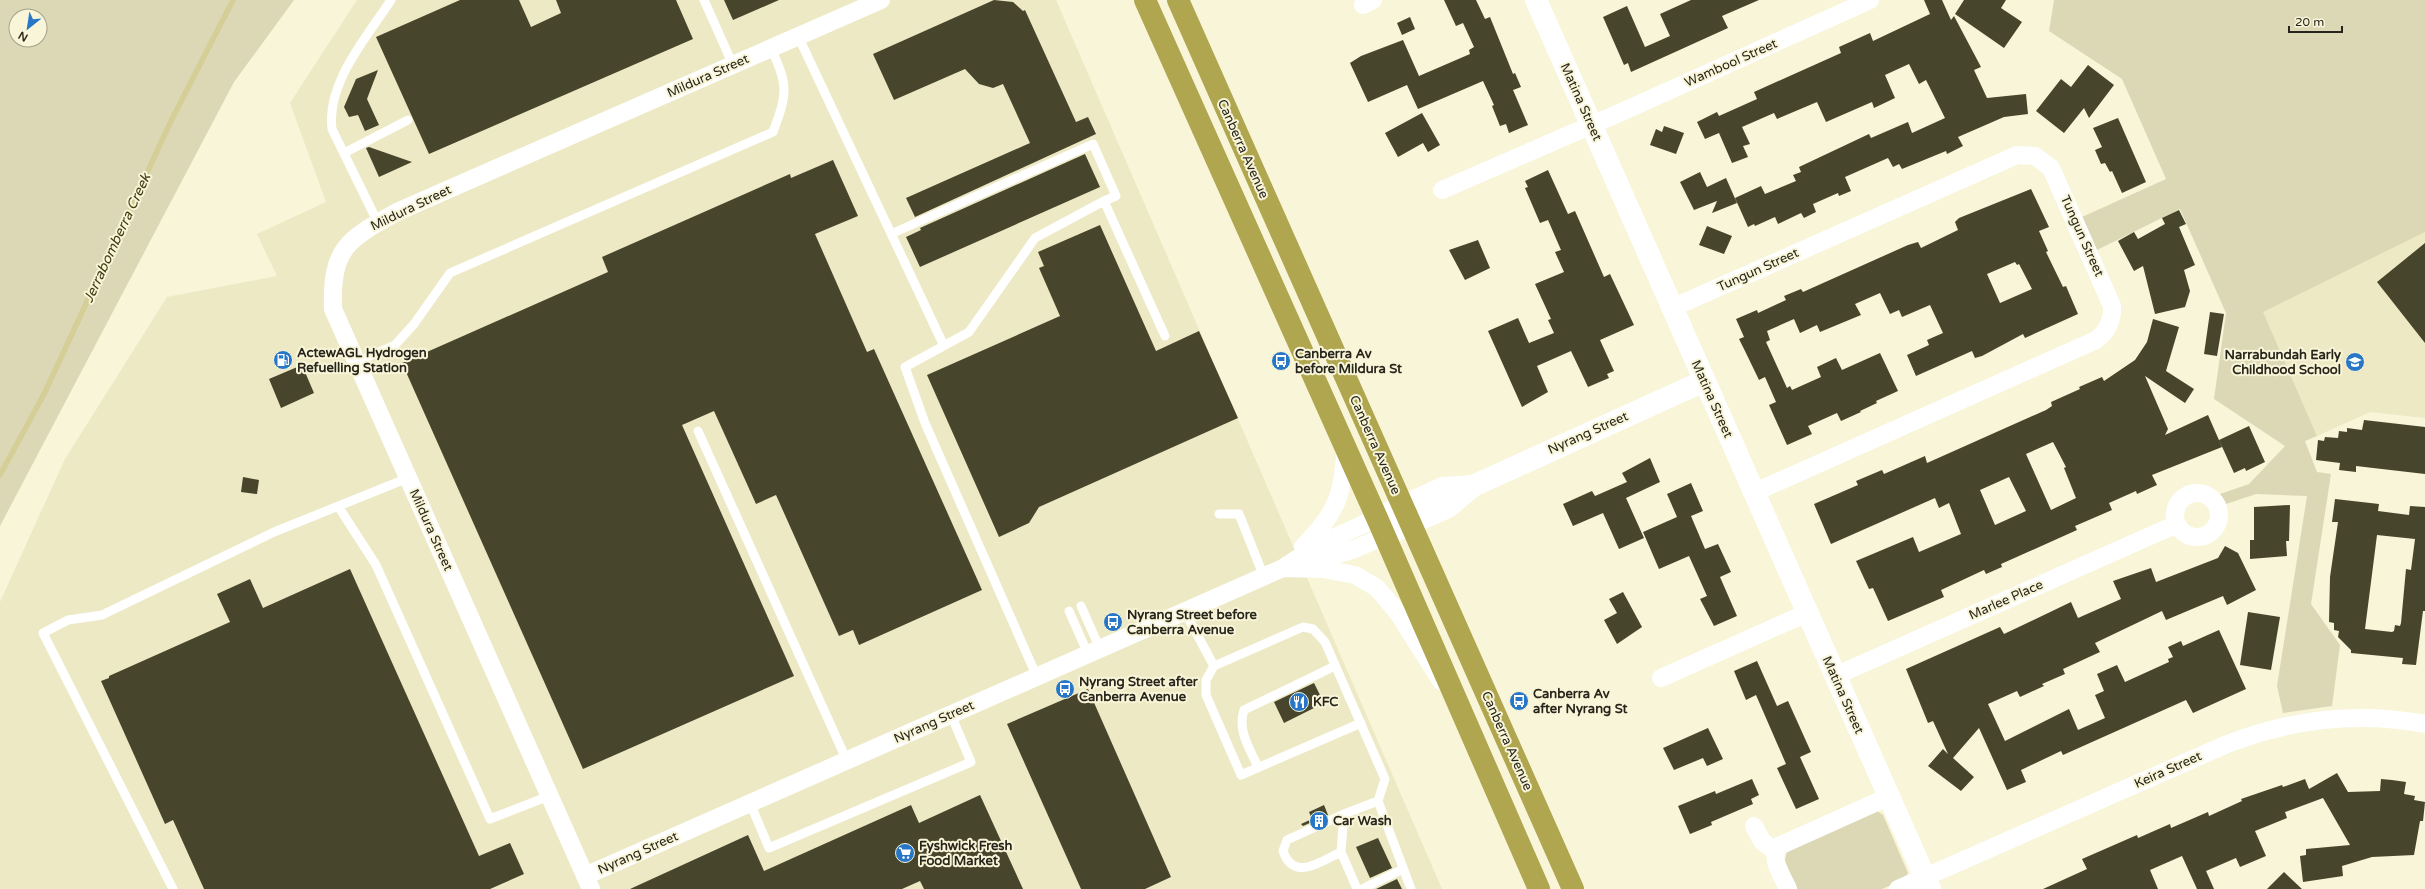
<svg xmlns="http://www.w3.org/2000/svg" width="2425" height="889" font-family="'Varela Round',sans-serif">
	<rect width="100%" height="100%" fill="#f8f5d8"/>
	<!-- built -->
	<path fill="#ede9c4" d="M357,0H1056L1442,889H0V602L65,459L167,297L277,276L257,234L326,202L290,103Z
		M2425,232V418L2370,412L2317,436L2262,312Z"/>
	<!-- green -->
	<path fill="#dcd8b5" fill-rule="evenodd" d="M0,0H294L234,82L0,526ZM16,16H40V40H16Z
		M2054,0H2425V232L2263,312L2317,436L2305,441L2317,472L2331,474L2311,604L2340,645L2332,706L2283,713L2277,686L2307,496L2256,494L2226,504L2220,494L2249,484L2285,446L2214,399L2226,313L2180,209L2097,250L2082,217L2166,179L2122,79L2049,31Z
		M1877,811L1883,815L1908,873L1905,879L1882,889H1795L1784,864L1787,851Z"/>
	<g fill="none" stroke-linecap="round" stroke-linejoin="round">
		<!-- stream -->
		<path stroke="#d5ce97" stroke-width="5.5" d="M0,475L44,394L172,119L233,0"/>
	</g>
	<!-- building -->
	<path fill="#47452c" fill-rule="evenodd" d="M460,0H519L531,27L561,13L556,0H676L693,39L429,154L376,37Z
		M724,0H779L733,20Z
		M994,0L1013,2L1023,11L1025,10L1076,122L1088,117L1096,134L915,217L906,198L1030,143L1003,84L993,88L979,84L965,69L894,100L873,54Z
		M1444,0H1476L1485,19L1490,17L1513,74L1515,73L1521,87L1513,90L1528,125L1509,133L1506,124L1500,126L1492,106L1494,105L1483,81L1418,109L1407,85L1368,102L1350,63L1361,56L1403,40L1419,76L1470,54L1469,50L1474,47L1463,23L1456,26Z
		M1691,0H1759L1722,16L1728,28L1631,72L1628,63L1624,65L1603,17L1627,6L1645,47L1670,36L1660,14Z
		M1924,0H1942L1951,20L1954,16L1981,67L1974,70L1987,98L2026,94L2028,114L2004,117L1958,137L1963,146L1947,154L1946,151L1902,169L1899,164L1893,167L1888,158L1845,177L1851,191L1839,196L1838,193L1813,204L1816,212L1804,218L1801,213L1778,224L1775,217L1755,226L1754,224L1748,227L1735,198L1761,186L1765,194L1796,181L1793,175L1801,172L1799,167L1869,134L1871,138L1908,122L1912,133L1945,118L1926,80L1919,84L1909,64L1885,75L1895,98L1874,108L1872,102L1826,122L1817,102L1777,119L1774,113L1742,127L1750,144L1743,146L1748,157L1732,163L1719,133L1705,139L1697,122L1717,112L1719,116L1757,99L1754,92L1841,53L1839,47L1870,33L1873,41L1930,14Z
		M1964,0H2006L2001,8L2022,22L2004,48L1955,14Z
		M1410,17L1415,29L1402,35L1397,23Z
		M2088,65L2114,85L2089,118L2084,108L2064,133L2036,111L2061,79L2071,87Z
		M378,70L367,99L379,125L365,131L358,115L349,117L344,107L356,79Z
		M1422,113L1440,145L1428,152L1423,143L1398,157L1385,133Z
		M2118,118L2146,182L2122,193L2112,171L2110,172L2105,163L2101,164L2095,150L2102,147L2093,128Z
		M1664,126L1684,133L1676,154L1650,145L1656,129L1662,132Z
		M369,147L412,162L379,177L366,148Z
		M1085,154L1100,187L920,267L906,237L921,230L920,228Z
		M833,160L858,216L815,234L867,352L874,349L982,590L859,645L853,630L839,636L776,495L756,504L714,411L682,425L794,676L583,769L402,363L608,272L602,257L790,174L791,178Z
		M1548,170L1568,214L1575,211L1604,277L1610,274L1634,325L1600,340L1614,371L1607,374L1609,378L1588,387L1571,351L1537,366L1548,392L1522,407L1488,331L1518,318L1529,343L1554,333L1548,320L1551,319L1535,284L1564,272L1555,252L1561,250L1548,220L1540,223L1525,188L1528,187L1525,181Z
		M1700,172L1707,187L1726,178L1737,203L1712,213L1717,201L1694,210L1680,182Z
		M2031,189L2049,227L2039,231L2048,251L2046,252L2063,287L2066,286L2078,314L2025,338L2023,334L1982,356L1975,358L1972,351L1916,376L1907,355L1929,345L1927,340L1943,333L1930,305L1902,317L1899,310L1890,314L1880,293L1855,304L1861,315L1820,332L1817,325L1800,333L1794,319L1767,331L1770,340L1766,342L1787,388L1790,386L1792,390L1821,377L1817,367L1836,358L1842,370L1880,353L1898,391L1876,401L1877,403L1860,411L1861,412L1841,421L1837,413L1808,426L1812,434L1787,445L1769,405L1776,402L1765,377L1759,380L1745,351L1739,339L1744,337L1736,319L1757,310L1758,313L1786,300L1784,296L1801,289L1803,292L1908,245L1918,242L1921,248L1958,230L1955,222L1959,218ZM2015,262L2017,265L2019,264L2032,289L2000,303L1987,274Z
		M2179,210L2186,224L2179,227L2195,265L2184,270L2190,291L2185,307L2155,314L2143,266L2134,271L2118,241L2134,232L2138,239L2165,224L2162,218Z
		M1100,225L1156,351L1199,331L1238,418L1039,507L1029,523L999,537L927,375L1060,316L1039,268L1044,266L1038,252Z
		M1707,226L1732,236L1724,254L1699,245Z
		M1478,240L1490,268L1465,280L1449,250Z
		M2425,243V343L2377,282Z
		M2210,312L2224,314L2217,356L2204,354Z
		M2153,319L2179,327L2166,371L2194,389L2185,403L2145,376L2168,429L2165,435L2208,415L2222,447L2152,475L2157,485L2137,494L2136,491L2109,503L2112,510L2075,526L2077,530L2001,564L2002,567L1986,574L1984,570L1941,590L1944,597L1888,621L1873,588L1869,589L1856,561L1913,537L1919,552L1961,534L1949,503L1939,508L1935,498L1831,544L1814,504L1858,485L1856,481L1882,470L1884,474L1925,456L1927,463L2046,410L2052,406L2051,402L2080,389L2079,387L2102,377L2104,381L2135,360L2147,342ZM2053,442L2066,467L2064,468L2076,498L2051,510L2026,454ZM2009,477L2026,511L1995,525L1980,490Z
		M302,365L314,393L281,408L269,379Z
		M2364,420L2425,427V474L2356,466V472L2339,470L2340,463L2316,460L2318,440L2324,441L2325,437L2338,438L2339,431L2347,432V428L2362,430Z
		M2249,426L2265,462L2246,471L2245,468L2234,473L2219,440Z
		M1650,458L1660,482L1626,498L1644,538L1619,549L1603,513L1573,526L1563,504L1592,491L1595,496L1627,482L1622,473Z
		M243,477L259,480L257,494L241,492Z
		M1691,483L1703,511L1691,516L1705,549L1718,544L1731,572L1720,577L1737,616L1714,626L1700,599L1707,596L1689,556L1659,569L1643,532L1677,517L1667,494Z
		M2335,499L2379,504L2378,511L2409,515L2410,506L2425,507V611H2423L2416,665L2402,664L2403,658L2351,653V650L2338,637L2339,631L2334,630V623L2329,622L2330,577L2338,522H2332ZM2377,535L2415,539L2411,570L2406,569L2401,623L2400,626L2395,625L2394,631L2392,632L2365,629Z
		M2290,505L2289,541H2286L2287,556L2250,559V540H2254V507Z
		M2225,546L2238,553L2256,590L2227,605L2223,596L2166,620L2162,611L2095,643L2100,652L2063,669L2065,674L2042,684L2044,686L2020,697L2017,691L1988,704L2005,741L2069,709L2078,730L2105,718L2095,695L2104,691L2097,674L2117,665L2125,682L2169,662L2168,659L2173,657L2168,647L2181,641L2183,646L2219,630L2246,689L2193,713L2186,700L2063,755L2061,751L2021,770L2026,782L2007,790L1979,728L1953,758L1974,777L1961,791L1928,766L1943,749L1948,754L1933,721L1928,723L1906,669L2000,627L2004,634L2071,602L2078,618L2121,599L2113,581L2151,568L2156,582L2218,558Z
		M350,569L479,856L510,843L524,874L490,889H204L173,820L165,824L101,681L109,678V676L230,622L217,594L250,579L263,608Z
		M1623,592L1642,627L1617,644L1604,620L1617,613L1609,599Z
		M2248,612L2280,617L2271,670L2240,665Z
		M1757,661L1777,706L1788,701L1811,752L1800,757L1819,799L1796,809L1777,768L1786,764L1756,695L1746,700L1734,671Z
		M1314,683L1324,703L1284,723L1274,702Z
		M1088,689L1171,877L1145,889H1081L1007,724Z
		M1708,728L1723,759L1707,766L1703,758L1674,770L1663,748Z
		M2337,773L2348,792L2380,791L2381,779L2392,780L2406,782L2404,794L2415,796L2414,800L2425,802L2423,821H2420L2414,855L2372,857L2342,866L2343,876L2303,882L2300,856L2306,855V849L2350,845L2323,798L2285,812L2287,818L2255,831L2266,856L2240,867L2236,858L2206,871L2214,889H2197L2182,856L2150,870L2158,889H2043L2087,869L2082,859L2137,835L2138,838L2170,824L2171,828L2208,812L2209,816L2242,801L2241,799L2282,785L2283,787L2305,779L2309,789Z
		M1752,779L1759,795L1751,799L1753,804L1711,822L1712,825L1690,834L1678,806L1715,791L1716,794Z
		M980,795L1023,889H924L920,881L902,889H630L748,835L764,871L911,805L919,823Z
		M1324,805L1328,815L1303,826L1301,824L1312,819L1309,812Z
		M1378,838L1392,868L1370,878L1356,847Z
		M2284,872L2302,889H2267Z
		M1397,879L1402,889H1376Z"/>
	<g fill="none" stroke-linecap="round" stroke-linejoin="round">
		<!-- service -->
		<path stroke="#fff" stroke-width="9" d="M704,0L733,65
			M798,36L944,346
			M344,153L408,120
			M378,223L332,129C326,83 367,37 391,0
			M891,234L1093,144L1116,196L1104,201
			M357,362L395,345L414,324L450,273L773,132C788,92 788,86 771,48
			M698,431L847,761
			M338,506L376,565L490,819L549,796
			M1219,514H1239L1264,577
			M1081,606L1100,649
			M1069,611L1088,654
			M1185,612L1214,666
			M1037,677L925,423L905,367L969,332L1035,238L1104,201L1165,336
			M1258,767C1250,749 1237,731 1244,710L1335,666
			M1378,801L1411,889
			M750,803L769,848L971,762L951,715
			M1344,814L1341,852L1357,889
			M1341,852C1320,862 1294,882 1283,851L1287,840L1344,814L1378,801L1385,779L1325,642L1313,629L1303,627L1214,666L1206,680V695L1241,775L1361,723
			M173,889L43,633L68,620L102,615L274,532L408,478
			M1362,889L1403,869"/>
		<!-- minor -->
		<path stroke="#fff" stroke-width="18" d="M1363,5L1373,0
			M1442,190L1626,110L1870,0
			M1672,308L2017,155L2035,156L2051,168L2112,306C2113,320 2107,332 2096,340L1753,493
			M2175 515a22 22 0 1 1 44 0a22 22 0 1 1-44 0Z
			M1303,547C1338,511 1341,499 1346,449
			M1307,563L1355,549L1384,536
			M1283,568L1323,569L1355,575L1377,588L1398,613L1441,681
			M1835,676L2177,524
			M1661,678L1807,613
			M1754,826L1762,841L1775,851
			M585,876L1283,568L1318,545L1377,518
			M591,889L333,309C331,247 348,239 399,211L881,0
			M1788,889C1783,877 1769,858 1779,846L1888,797
			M1898,889L2225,745C2290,719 2356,711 2425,724"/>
		<!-- tertiary -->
		<path stroke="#fff" stroke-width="22" d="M1536,0L1930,889
			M1377,518L1443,488L1473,486
			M1384,536L1448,507L1473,486L1704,381"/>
		<!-- trunk -->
		<path stroke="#b0a650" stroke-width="22" d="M1145,0L1377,518L1539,889
			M1178,0L1573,889"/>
	</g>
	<!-- icons -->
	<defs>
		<g id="fuel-disc" transform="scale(1)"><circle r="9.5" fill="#2877c7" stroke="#f8f5d8"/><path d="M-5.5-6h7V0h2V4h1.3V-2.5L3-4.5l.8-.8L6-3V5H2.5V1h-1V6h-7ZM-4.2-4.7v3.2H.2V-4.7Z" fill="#fff"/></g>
		<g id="bus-disc" transform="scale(1)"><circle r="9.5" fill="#2877c7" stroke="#f8f5d8"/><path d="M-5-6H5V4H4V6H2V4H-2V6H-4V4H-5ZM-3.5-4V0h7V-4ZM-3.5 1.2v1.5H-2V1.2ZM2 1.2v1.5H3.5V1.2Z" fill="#fff"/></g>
		<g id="school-disc" transform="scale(1)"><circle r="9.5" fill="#2877c7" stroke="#f8f5d8"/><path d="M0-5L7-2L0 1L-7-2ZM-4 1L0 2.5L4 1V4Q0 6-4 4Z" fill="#fff"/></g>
		<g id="restaurant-disc" transform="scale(1)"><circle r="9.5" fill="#2877c7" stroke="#f8f5d8"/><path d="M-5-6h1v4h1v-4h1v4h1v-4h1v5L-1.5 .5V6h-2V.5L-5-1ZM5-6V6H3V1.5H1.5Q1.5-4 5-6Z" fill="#fff"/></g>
		<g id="building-disc" transform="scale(1)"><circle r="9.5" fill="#2877c7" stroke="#f8f5d8"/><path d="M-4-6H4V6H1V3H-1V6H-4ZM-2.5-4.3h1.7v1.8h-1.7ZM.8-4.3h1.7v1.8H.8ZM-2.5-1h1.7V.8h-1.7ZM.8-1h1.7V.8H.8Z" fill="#fff"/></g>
		<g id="supermarket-disc" transform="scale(1)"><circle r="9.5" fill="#2877c7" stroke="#f8f5d8"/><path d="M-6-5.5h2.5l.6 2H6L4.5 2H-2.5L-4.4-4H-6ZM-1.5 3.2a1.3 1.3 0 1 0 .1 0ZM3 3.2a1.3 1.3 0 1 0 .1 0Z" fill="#fff"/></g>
	</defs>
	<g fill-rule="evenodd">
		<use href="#fuel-disc" x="283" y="360"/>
		<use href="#bus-disc" x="1281" y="361"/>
		<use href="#school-disc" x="2355" y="362"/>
		<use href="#bus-disc" x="1113" y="622"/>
		<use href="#bus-disc" x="1065" y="689"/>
		<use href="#bus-disc" x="1519" y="701"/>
		<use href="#restaurant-disc" x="1299" y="702"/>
		<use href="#building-disc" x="1319" y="821"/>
		<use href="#supermarket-disc" x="905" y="853"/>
	</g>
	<g text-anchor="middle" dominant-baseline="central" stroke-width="4" stroke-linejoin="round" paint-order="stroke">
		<!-- street labels -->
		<g font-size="13" fill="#27251b" stroke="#f8f5d8">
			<text transform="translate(1731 63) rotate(-24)">Wambool Street</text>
			<text transform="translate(708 76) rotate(-24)">Mildura Street</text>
			<text transform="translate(1581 102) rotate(66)">Matina Street</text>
			<text transform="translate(1243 149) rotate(66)">Canberra Avenue</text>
			<text transform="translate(411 208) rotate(-26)">Mildura Street</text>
			<text transform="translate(2082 236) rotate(66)">Tungun Street</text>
			<text transform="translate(1758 270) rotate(-24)">Tungun Street</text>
			<text transform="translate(1712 399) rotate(66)">Matina Street</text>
			<text transform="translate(1588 433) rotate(-24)">Nyrang Street</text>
			<text transform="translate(1375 445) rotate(66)">Canberra Avenue</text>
			<text transform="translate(431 530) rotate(66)">Mildura Street</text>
			<text transform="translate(2006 600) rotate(-24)">Marlee Place</text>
			<text transform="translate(1843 695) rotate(66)">Matina Street</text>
			<text transform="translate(934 722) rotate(-24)">Nyrang Street</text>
			<text transform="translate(1507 741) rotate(66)">Canberra Avenue</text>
			<text transform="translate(2168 770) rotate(-24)">Keira Street</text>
			<text transform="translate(638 853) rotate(-24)">Nyrang Street</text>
		</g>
		<!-- poi labels -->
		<g font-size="13" font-weight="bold" fill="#27251b" stroke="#f8f5d8" text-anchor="start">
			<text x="297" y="353">ActewAGL Hydrogen<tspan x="297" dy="15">Refuelling Station</tspan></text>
			<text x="1295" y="354">Canberra Av<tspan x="1295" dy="15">before Mildura St</tspan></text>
			<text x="2341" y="355" text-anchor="end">Narrabundah Early<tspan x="2341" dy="15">Childhood School</tspan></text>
			<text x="1127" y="615">Nyrang Street before<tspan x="1127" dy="15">Canberra Avenue</tspan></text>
			<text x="1079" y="682">Nyrang Street after<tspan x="1079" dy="15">Canberra Avenue</tspan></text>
			<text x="1533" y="694">Canberra Av<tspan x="1533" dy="15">after Nyrang St</tspan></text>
			<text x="1313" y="702">KFC</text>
			<text x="1333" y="821">Car Wash</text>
			<text x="919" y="846">Fyshwick Fresh<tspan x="919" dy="15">Food Market</tspan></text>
		</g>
		<!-- water labels -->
		<g font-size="14" font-style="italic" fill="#413b0f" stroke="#f8f5d8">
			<text transform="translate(117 238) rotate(-65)">Jerrabomberra Creek</text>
		</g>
	</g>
	<!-- north arrow -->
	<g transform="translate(28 28) rotate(210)"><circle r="19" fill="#f8f5d8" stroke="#a4a28c"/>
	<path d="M0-3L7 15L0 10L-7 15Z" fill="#2877c7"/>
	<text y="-6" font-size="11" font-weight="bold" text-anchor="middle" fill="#27251b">N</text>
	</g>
	<!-- scale -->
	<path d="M2289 26v6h53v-6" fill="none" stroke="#27251b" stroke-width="2"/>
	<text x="2295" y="26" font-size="12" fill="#27251b" stroke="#f8f5d8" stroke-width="3" paint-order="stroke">20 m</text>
</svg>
